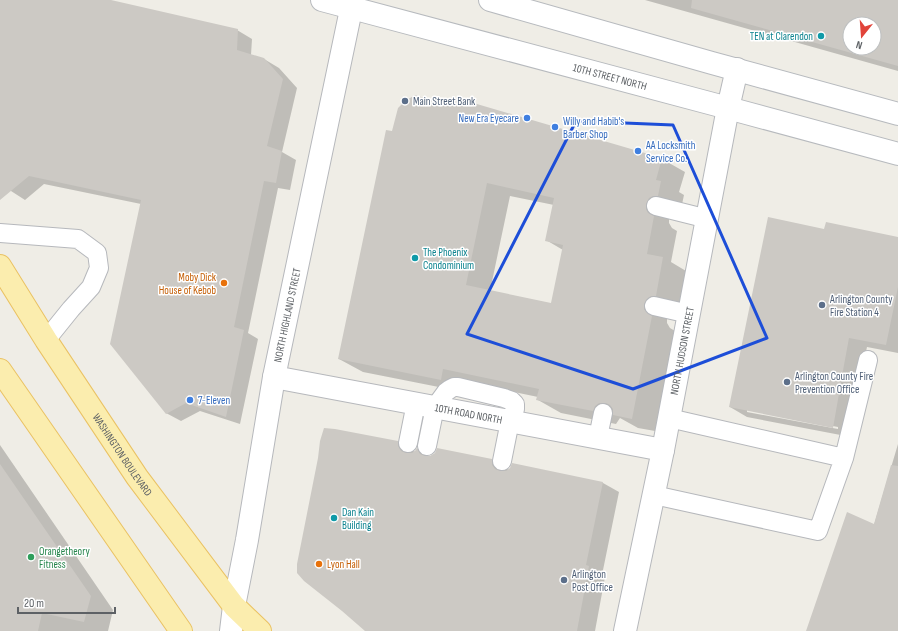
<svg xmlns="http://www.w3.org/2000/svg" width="898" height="631" font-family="'Sofia Sans Condensed',sans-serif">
	<rect width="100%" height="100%" fill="#efede6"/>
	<!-- shadow -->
	<path fill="#0003" fill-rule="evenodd" d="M0,0H106L237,30L252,39L251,55L264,59L279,68L297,88L282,152L296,160L290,190L278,188L248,333L258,339L240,424L200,411L181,421L166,413L141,204L44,184L25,200L11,191L0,177Z
		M645,0H898V71ZM850,24H874V48H850Z
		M453,98L662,159L685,172L679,192L684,195L681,209L669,217V223L672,228L677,231L671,262L686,271L679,309L667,318V323L670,328L675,331L655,431L638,428L620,418L616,424L561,413L538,400V397L466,382L464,392L363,372L339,359L393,132L451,107ZM510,196L554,205L546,240L563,250L552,304L490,291Z
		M825,230L898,238V353L867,347L861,375L851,437L747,417L730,407ZM747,410L838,427V429L747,412Z
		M397,442L415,452L417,449L430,457L491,460L509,470L603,483L619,492L602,575L605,577L595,631H367Z
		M898,444V631H809L874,525Z
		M0,445L113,610L108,631H0Z"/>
	<!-- building -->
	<path fill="#ccc9c4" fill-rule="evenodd" d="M0,0H111L238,29L237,50L264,58L283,79L267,146L282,151L276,183L264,181L234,327L244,330L226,417L186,403L166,414L110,344L141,200L29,176L0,200Z
		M692,0H898V66L691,8ZM850,24H874V48H850Z
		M415,95L450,106L453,97L662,158L656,180L661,181L658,196H653L649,198L646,204V209L648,213L654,216L647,254L663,257L656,296H651L647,299L644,304V309L647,313L652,316L632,419L613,415V409L610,405L606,403H599L595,406L593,411L536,400L539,389L443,369L441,380L338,359L386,130L392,131L398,108L405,101ZM487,183L554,198L545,241L563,245L551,303L466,285Z
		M768,217L824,229L826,222L898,237V287L886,345L849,338L844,365L833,428L729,407Z
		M324,428L335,429L398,441V446L401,451L406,453H412L416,450L417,448L420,454L425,456H430L435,453L437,448L492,459V465L495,469L500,471H506L510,468L512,463L603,482L586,565L589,566L577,631H365L342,611L304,581L297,573V564L318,458L320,441Z
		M0,464L91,596L84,622L42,613L38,631H0Z
		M891,465L898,466V631H806L847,512L874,524Z"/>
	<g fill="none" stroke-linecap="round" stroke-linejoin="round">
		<!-- service casing -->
		<g stroke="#b6b8bc" stroke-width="20">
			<path id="service" d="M656,206L708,219
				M0,233L78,239L97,253L99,268L91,287L71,309L46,340
				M654,306L689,314
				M669,418L844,458
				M598,437L603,413
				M408,443L416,403
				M427,446L435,407L446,392L450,389L454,387H458L504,398L512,401L515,404V409L510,421L502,461
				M654,495L818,531L844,458L868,360"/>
		</g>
		<!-- minor casing -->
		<g stroke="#b6b8bc" stroke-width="24">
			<g id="minor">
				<path id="s1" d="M274,377L663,450"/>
				<path id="s2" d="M625,631L663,450L728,108L737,69"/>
			</g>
		</g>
		<!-- tertiary casing -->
		<g stroke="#b6b8bc" stroke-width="24">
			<g id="tertiary">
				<path id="s3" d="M231,631L234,606L247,540L274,377L353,0"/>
			</g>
		</g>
		<!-- secondary casing -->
		<g stroke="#b7babe" stroke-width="24">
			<g id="secondary">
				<path id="s4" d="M322,0L728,108L898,154"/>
				<path d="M490,0L712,63L898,114"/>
			</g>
		</g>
		<!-- primary casing -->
		<g stroke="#eac263" stroke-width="24">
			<g id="primary">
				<path id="s5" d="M0,266L46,340L137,477L234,606L260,631"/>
				<path d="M0,370L181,631"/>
			</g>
		</g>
		<!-- service -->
		<use href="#service" stroke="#fff" stroke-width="18"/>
		<!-- minor -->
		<use href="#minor" stroke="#fff" stroke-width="22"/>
		<!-- tertiary -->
		<use href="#tertiary" stroke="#fff" stroke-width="22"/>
		<!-- secondary -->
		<use href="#secondary" stroke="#fff" stroke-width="22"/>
		<!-- primary -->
		<use href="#primary" stroke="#fbedae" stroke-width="22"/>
	</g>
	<!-- marked area -->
	<path fill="none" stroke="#1d4ed8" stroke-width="3" stroke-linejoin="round" d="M576,121L673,125L767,338L633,389L467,334Z"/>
	<!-- markers -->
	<g fill="#0f9aa8" stroke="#fff" stroke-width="1.5">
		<circle cx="821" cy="36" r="4"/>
		<circle cx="415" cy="258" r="4"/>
		<circle cx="334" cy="518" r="4"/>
	</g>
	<g fill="#5c6f8a" stroke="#fff" stroke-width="1.5">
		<circle cx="405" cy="101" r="4"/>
		<circle cx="822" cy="305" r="4"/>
		<circle cx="787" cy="382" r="4"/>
		<circle cx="564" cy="580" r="4"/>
	</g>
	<g fill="#3f7fe0" stroke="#fff" stroke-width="1.5">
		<circle cx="527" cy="118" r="4"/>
		<circle cx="555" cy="127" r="4"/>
		<circle cx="638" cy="151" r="4"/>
		<circle cx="190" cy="400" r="4"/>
	</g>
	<g fill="#e8710a" stroke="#fff" stroke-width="1.5">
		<circle cx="224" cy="283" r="4"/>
		<circle cx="319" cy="564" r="4"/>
	</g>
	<circle fill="#2e9e5b" stroke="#fff" stroke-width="1.5" cx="31" cy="557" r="4"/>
	<g text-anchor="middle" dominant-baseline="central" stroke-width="3" stroke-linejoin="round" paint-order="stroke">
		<!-- culture labels -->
		<g font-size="11" fill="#0d838f" stroke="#fff" text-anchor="start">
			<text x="813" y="36" text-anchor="end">TEN at Clarendon</text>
			<text x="423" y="252">The Phoenix<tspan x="423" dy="13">Condominium</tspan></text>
			<text x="342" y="512">Dan Kain<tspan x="342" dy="13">Building</tspan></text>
		</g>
		<!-- street labels -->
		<g font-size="11" fill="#5d6165" stroke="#fff">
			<text stroke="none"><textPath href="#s4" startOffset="298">10TH STREET NORTH</textPath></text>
			<text stroke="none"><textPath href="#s3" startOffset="321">NORTH HIGHLAND STREET</textPath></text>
			<text stroke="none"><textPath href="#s2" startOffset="286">NORTH HUDSON STREET</textPath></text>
			<text stroke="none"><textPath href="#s1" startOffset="198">10TH ROAD NORTH</textPath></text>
			<text stroke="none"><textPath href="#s5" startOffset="225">WASHINGTON BOULEVARD</textPath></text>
		</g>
		<!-- service labels -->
		<g font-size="11" fill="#4e5e75" stroke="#fff" text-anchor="start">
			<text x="413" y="101">Main Street Bank</text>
			<text x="830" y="299">Arlington County<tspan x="830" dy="13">Fire Station 4</tspan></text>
			<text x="795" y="376">Arlington County Fire<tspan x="795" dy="13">Prevention Office</tspan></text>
			<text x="572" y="574">Arlington<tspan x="572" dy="13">Post Office</tspan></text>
		</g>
		<!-- shop labels -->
		<g font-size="11" fill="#366cbe" stroke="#fff" text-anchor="start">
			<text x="519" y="118" text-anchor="end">New Era Eyecare</text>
			<text x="563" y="121">Willy and Habib's<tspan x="563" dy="13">Barber Shop</tspan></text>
			<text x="646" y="145">AA Locksmith<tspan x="646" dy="13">Service Co.</tspan></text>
			<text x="198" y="400">7-Eleven</text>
		</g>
		<!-- food labels -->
		<g font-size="11" fill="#c56008" stroke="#fff" text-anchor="end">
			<text x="216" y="277">Moby Dick<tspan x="216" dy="13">House of Kebob</tspan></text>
			<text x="327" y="564" text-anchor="start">Lyon Hall</text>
		</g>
		<!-- leisure labels -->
		<g font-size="11" fill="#27864d" stroke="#fff" text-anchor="start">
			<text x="39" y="551">Orangetheory<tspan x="39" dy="13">Fitness</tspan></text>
		</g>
	</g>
	<!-- north arrow -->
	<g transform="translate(862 36) rotate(197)"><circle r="19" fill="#ffffff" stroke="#bec0c1"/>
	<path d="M0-3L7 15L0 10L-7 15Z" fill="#e1443a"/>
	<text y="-6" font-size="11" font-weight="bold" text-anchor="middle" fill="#5d6165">N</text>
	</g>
	<!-- scale -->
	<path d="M18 607v6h97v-6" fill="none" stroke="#5d6165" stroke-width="2"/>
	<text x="24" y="607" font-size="12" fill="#5d6165" stroke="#ffffff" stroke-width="3" paint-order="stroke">20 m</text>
</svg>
